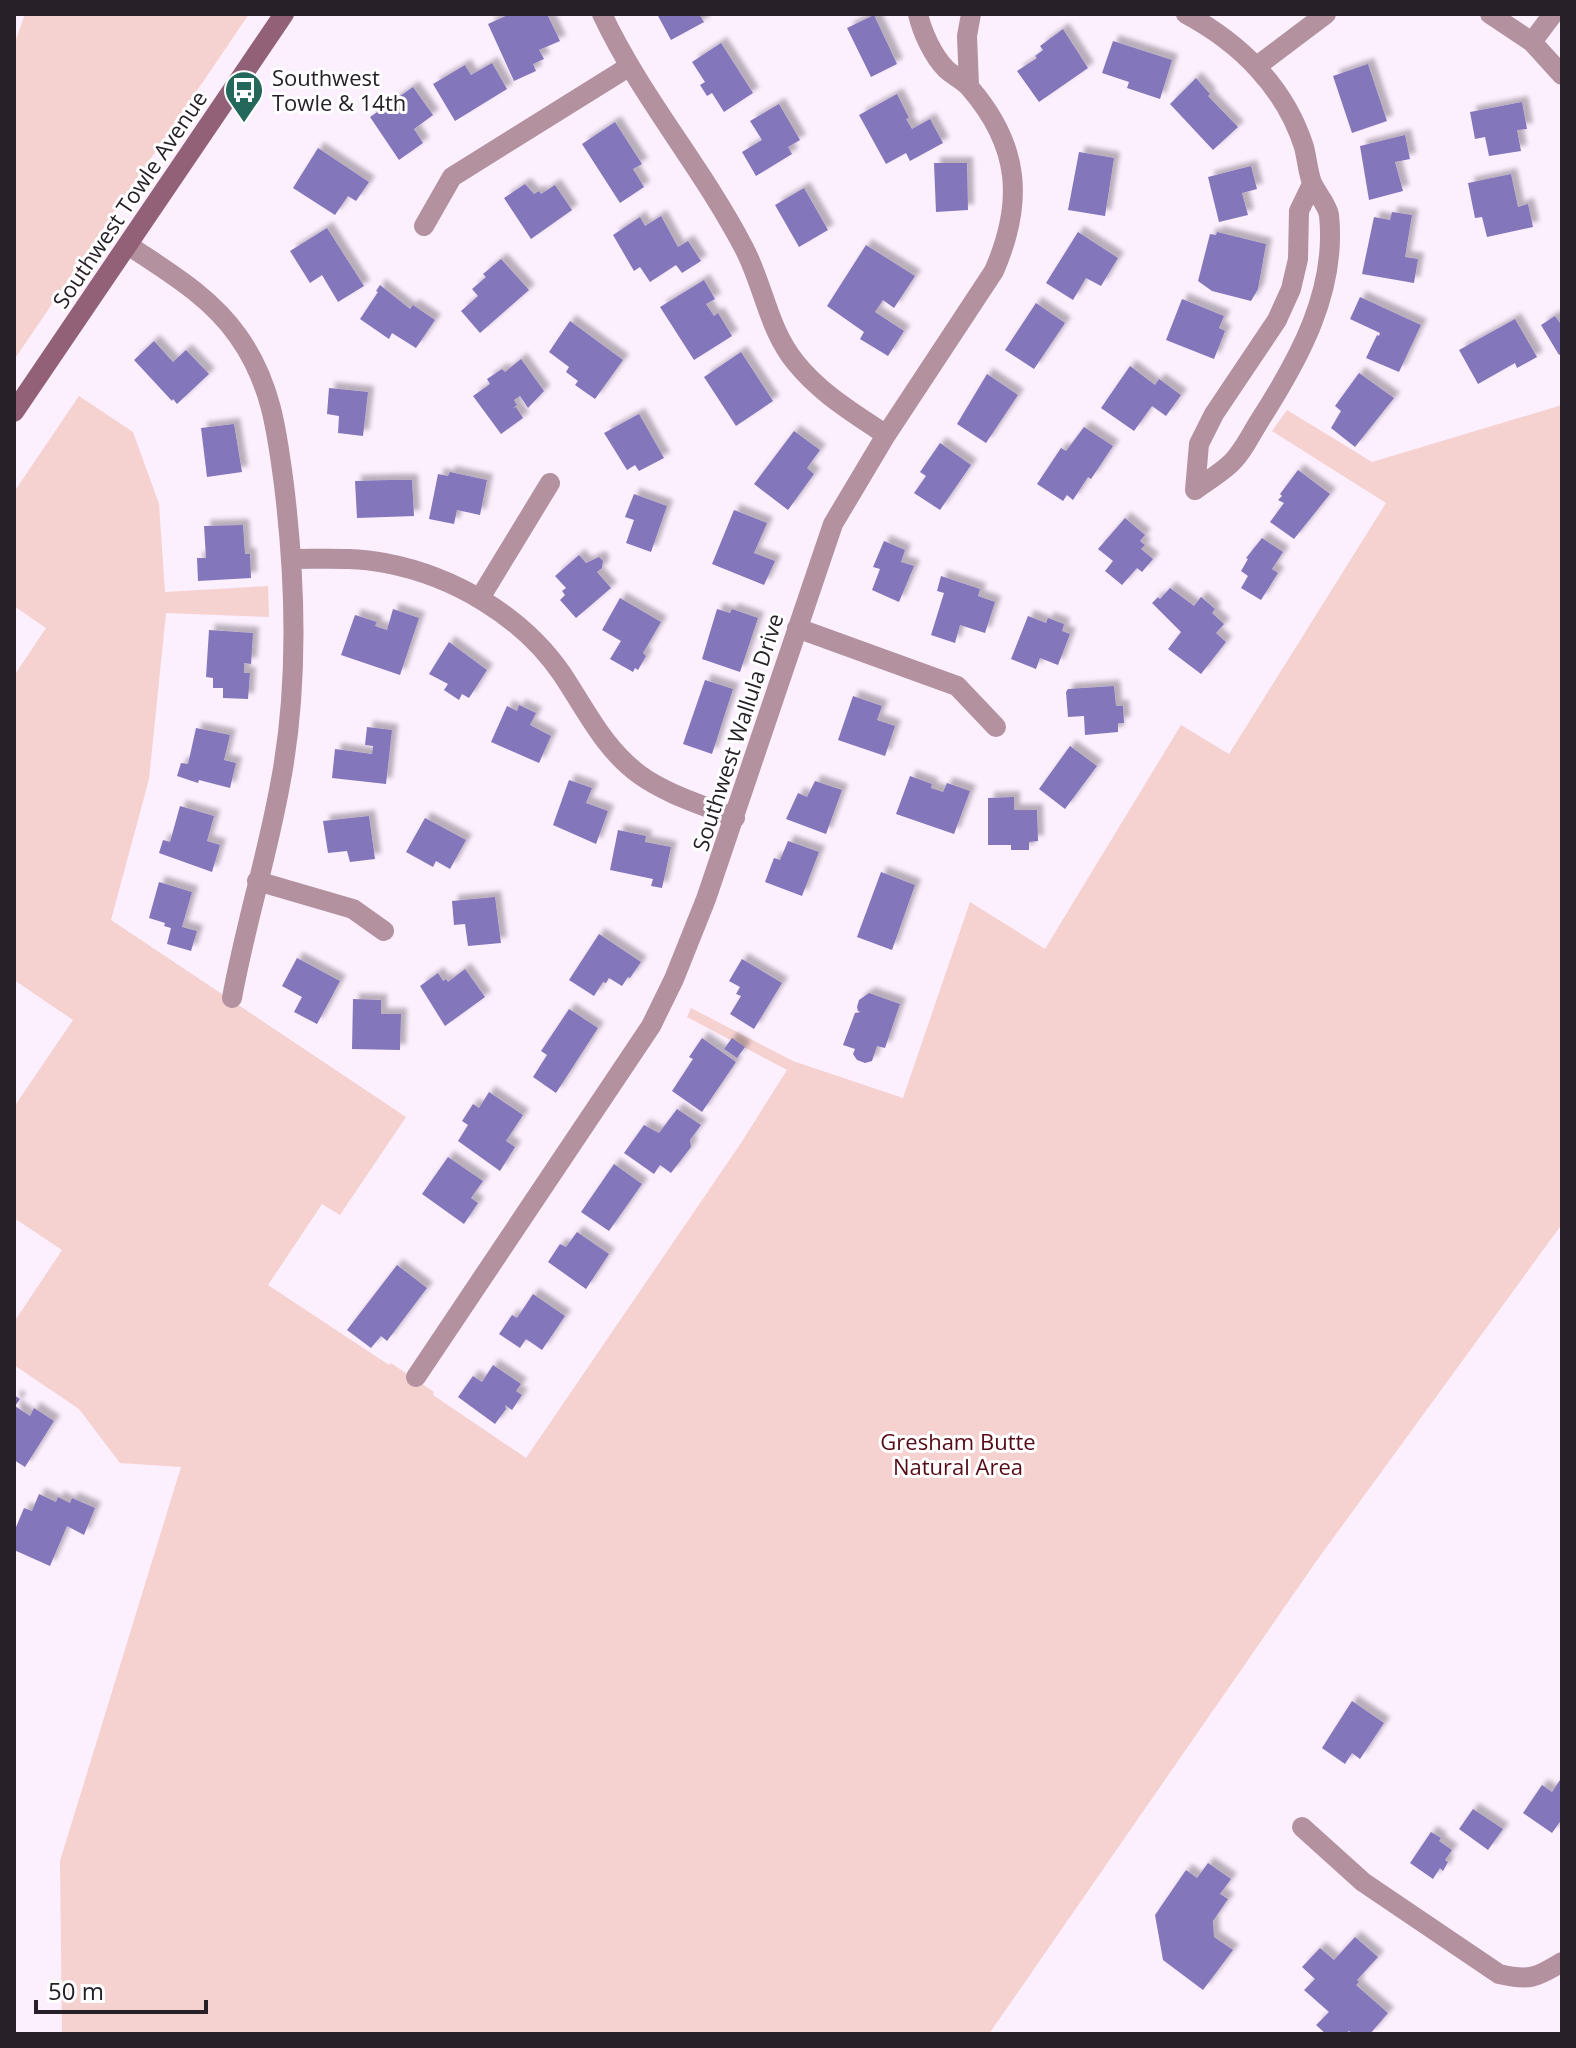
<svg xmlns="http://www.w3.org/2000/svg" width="1576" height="2048" font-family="'Open Sans',sans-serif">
	<defs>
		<filter id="shadow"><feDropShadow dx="6" dy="-6" stdDeviation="2" flood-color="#0004"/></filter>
	</defs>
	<rect width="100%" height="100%" fill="#fceffe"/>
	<!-- green -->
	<path fill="#f5d1d0" d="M25,14H249L14,360V45Z
		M79,396L133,432L159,504L165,592L268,586L269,617L166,613L149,779L111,920L406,1117L340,1215L322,1204L268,1285L389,1365L391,1363L434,1392L433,1395L526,1458L739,1146L787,1070L687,1017L691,1008L793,1061L903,1098L970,902L1045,949L1181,725L1229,754L1386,503L1272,431L1287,410L1372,462L1562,405V1224L1315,1563L989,2034H62L60,1861L181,1467L120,1463L79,1409L14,1365V1322L62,1250L14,1218V1107L73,1020L14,980V676L46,628L14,606V492Z"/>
	<!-- building -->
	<path fill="#8476ba" filter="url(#shadow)" d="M510,14H547L560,41L539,50L544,59L533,64L536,71L514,81L488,24Z
		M657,14H699L704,22L671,40Z
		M874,15L897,64L871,77L847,28Z
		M1063,29L1088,68L1039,102L1017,71L1037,58L1035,56L1043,50L1040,46Z
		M1113,41L1172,60L1160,99L1127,88L1129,82L1102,73Z
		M721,43L753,93L724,112L712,93L707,96L700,85L705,82L692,62Z
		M492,63L507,89L455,121L433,84L465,65L471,75Z
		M1368,64L1387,121L1352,133L1333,76Z
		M1196,78L1210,94L1208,96L1238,127L1213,150L1170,104Z
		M413,87L433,115L414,129L423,143L399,160L370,117Z
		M897,94L909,118L906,119L912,129L930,119L943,143L910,161L906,153L886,164L859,115Z
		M1522,102L1527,129L1517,130L1521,151L1489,156L1485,137L1475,139L1470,112Z
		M779,104L800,140L788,147L792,154L756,176L742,152L762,140L750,121Z
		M615,122L642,164L633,169L644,187L620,203L582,144Z
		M1405,135L1410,159L1395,162L1403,191L1369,200L1360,146Z
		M318,148L369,182L356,201L348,196L335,215L293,188Z
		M1079,152L1114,158L1105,216L1068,210Z
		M934,163H967L968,210L936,212Z
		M1251,166L1257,189L1242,193L1248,215L1219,222L1208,177Z
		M1511,174L1518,207L1528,204L1533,227L1487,237L1482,217L1475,218L1468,183Z
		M525,184L534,194L539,191L541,194L555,185L572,210L531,239L504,198Z
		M804,188L828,230L799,247L775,205Z
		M1392,212L1412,215L1405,257L1418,259L1414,283L1362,274L1374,217L1390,220Z
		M661,216L678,247L688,241L701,261L682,273L676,265L650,282L640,267L634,271L613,235L640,217L645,226Z
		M327,228L364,286L338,302L322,275L310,283L290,251Z
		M1078,232L1118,258L1101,286L1086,278L1073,300L1046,283Z
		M1217,232L1266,244L1258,289L1251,301L1212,291L1198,281L1210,234L1216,235Z
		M866,245L915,276L894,308L883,300L875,312L904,331L888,356L860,339L864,332L827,306Z
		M501,259L529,290L480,333L461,311L478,296L472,289L486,277L483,274Z
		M704,280L715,299L706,304L714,316L718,313L732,336L694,360L660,307Z
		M380,285L410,309L413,305L435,320L416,348L392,333L389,339L360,319L378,292L376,291Z
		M1360,297L1421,325L1399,372L1366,358L1377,335L1379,336L1380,333L1350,319Z
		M1182,299L1224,316L1219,328L1225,331L1214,359L1166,340Z
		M1036,303L1065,323L1034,369L1005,350Z
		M1555,316L1560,323L1562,322V353L1559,355L1541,325Z
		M1515,319L1537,357L1517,368L1515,363L1478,384L1459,350Z
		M570,321L623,360L595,399L575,385L578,381L566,372L569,367L549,352Z
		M154,341L173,362L186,350L209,374L177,404L173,399L172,401L134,360Z
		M741,352L773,401L736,426L704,377Z
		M521,359L544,391L528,408L520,396L514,400L517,405L513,408L516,407L523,418L501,434L473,396L490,384L487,379L502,369L505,372Z
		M1130,366L1155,385L1159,379L1181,395L1166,416L1152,406L1134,431L1101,408Z
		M1359,373L1394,398L1355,447L1331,428L1341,411L1335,406Z
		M987,374L1018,395L986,443L957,424Z
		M329,388L368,392L363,436L338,433L339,416L327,414Z
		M639,414L664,458L639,471L635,465L627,470L604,433Z
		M234,424L242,472L207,477L201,428Z
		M1084,427L1113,446L1091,479L1088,477L1073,500L1067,495L1063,501L1037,484L1061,448L1066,451Z
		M794,431L820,450L807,468L814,474L788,510L754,484Z
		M940,443L971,465L940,510L914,493L926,476L920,472Z
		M1298,470L1330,494L1294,539L1270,522L1284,503L1278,500L1282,496L1280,494Z
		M450,472L487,480L480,515L457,510L454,524L429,519L438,474L448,476Z
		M391,480H412L414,516L357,518L355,481Z
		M634,494L667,506L651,552L626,543L634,520L625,517Z
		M734,510L767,523L754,553L775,561L764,585L712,564Z
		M1125,518L1145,535L1140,541L1145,545L1141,549L1153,559L1142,572L1137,568L1122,585L1105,571L1113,561L1098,549Z
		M243,525L245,554H250L251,578L198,581L197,558H206L204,526Z
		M1262,538L1283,552L1272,569L1278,573L1261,600L1241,588L1248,576L1241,571L1248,559L1246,558Z
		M884,541L905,550L901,562L914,566L899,602L872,590L880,569L873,567Z
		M579,555L586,563L599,557L603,561L602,568L597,572L611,588L576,618L560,600L565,595L562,591L566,588L555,576Z
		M941,576L980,589L978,596L995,602L985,633L960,625L955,643L931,635L944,593L937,591Z
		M1170,588L1194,606L1201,597L1215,609L1212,613L1224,624L1216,633L1226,642L1201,674L1168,649L1181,632L1152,603L1158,597L1160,599Z
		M620,598L661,622L643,653L646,656L638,670L635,668L633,672L610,659L621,641L602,630Z
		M393,609L419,618L400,675L341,655L355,615L377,622L375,626L387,630Z
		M717,609L730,613L732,609L758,618L740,672L702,659Z
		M1028,616L1046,623L1048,618L1064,624L1062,631L1070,634L1058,665L1040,658L1036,669L1011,659Z
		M209,630L253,633L251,664L244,663V673H250L248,699L223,698V688H213V678L206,677Z
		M449,642L487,670L469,698L462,694L459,700L444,690L448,684L429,674Z
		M705,680L733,689L712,754L683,744Z
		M1114,686L1116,706H1123L1124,723H1118V732L1085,735L1084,716L1068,717L1066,692L1068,689Z
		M853,696L882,706L877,720L895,726L885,756L838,740Z
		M519,705L536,713L530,725L551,736L539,763L491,742L507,706L517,711Z
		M367,727L392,730L386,784L332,778L335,749L372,754L373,746L365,745Z
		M196,728L230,735L224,760L236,763L230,788L199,780L198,783L177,776L181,763L188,764Z
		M1070,746L1097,766L1065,809L1039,789Z
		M910,776L932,784L931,788L943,792L947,783L970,791L954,834L896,814Z
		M569,780L592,788L586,803L608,811L596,844L553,825Z
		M815,781L842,790L826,834L786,819L798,793L807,797Z
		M1014,797V810H1037L1038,841L1029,842V850H1011V845H988V798Z
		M180,806L214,816L207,841L220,845L212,872L159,853L163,840L170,842Z
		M369,816L375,859L350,862L347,851L328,853L323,821Z
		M425,818L466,840L450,869L436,861L433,867L406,852Z
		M618,830L646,836L645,842L671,847L662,888L651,886L653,879L610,870Z
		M788,841L819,852L802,896L765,882L774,858L780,860Z
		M881,872L915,885L892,950L857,937Z
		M159,882L192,892L182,927L197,931L191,951L167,944L171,928L164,926L165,923L149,918Z
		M495,897L501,943L468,946L465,924L454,925L452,901Z
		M599,934L641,962L630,978L628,977L622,986L609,978L606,983L603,982L594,996L569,980Z
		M297,958L340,981L317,1024L294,1012L302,997L282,986Z
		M742,959L782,983L754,1029L730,1014L741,996L736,994L740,987L729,981Z
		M465,969L485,997L445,1026L420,986L438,973L443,981L446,979L448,982Z
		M869,993L900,1004L885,1048L877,1046L872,1061L865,1063L857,1060L853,1054L855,1049L843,1045L855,1013L861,1012L858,1011L857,1007L859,1000Z
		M353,999L381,1000V1014H401L400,1050L352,1049Z
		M569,1009L598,1028L556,1093L533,1077L547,1055L541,1051Z
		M702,1038L736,1062L702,1112L672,1091L693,1059L689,1057Z
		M732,1038L745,1047L737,1058L724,1049Z
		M489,1092L523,1115L506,1141L515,1147L500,1171L458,1141L468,1125L462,1121L473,1104L479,1108Z
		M677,1109L701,1125L690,1140L691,1147L671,1173L660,1165L654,1174L624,1153L644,1125L659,1133Z
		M448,1157L483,1181L471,1198L478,1203L464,1224L422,1194Z
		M614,1164L642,1184L609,1231L581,1212Z
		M577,1232L609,1254L586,1289L548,1262L560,1244L566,1247Z
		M397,1265L427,1288L387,1341L381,1336L371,1348L347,1330Z
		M533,1294L565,1316L542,1350L526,1339L520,1348L499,1334L512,1315L517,1318Z
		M493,1365L521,1384L516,1391L522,1395L512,1410L505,1405L506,1409L495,1424L458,1397L473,1376L482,1382Z
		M14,1395L20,1399L15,1406L30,1416L34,1408L54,1421L25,1467L14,1460Z
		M39,1494L56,1502L58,1497L70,1503L72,1498L95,1508L84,1535L67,1526L50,1566L14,1550V1532L24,1508L32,1511Z
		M1352,1701L1384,1723L1360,1759L1352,1753L1345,1764L1322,1748Z
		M1562,1777V1819L1552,1833L1523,1813L1542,1785L1552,1792Z
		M1473,1809L1503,1829L1488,1850L1459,1829Z
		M1431,1832L1441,1838L1439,1841L1452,1850L1445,1860L1448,1862L1443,1871L1440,1868L1433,1879L1410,1863Z
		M1208,1863L1231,1879L1220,1894L1228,1899L1213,1921L1214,1937L1233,1950L1203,1990L1163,1960L1155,1915L1186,1870L1197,1878Z
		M1355,1937L1378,1957L1357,1980L1359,1982L1356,1985L1388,2013L1370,2034H1353L1349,2031L1346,2034H1326L1316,2025L1329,2012L1304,1990L1315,1979L1302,1967L1320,1948L1334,1960Z"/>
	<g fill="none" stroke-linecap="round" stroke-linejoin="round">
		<!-- street -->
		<path stroke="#b3919f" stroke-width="20" d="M602,14C641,97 702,167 744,248C764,286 768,329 796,363C821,394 854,413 886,435
			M1186,14C1240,43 1285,87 1304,147C1307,159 1308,172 1312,183C1317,194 1327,204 1329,215C1337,291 1299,359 1260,420C1251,434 1242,454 1229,465C1219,474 1206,482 1195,490
			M1490,14L1532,42L1562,75
			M1532,42L1553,14
			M1257,66L1326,14
			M969,85L967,36L971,14
			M424,226L452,177L630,66
			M128,245C168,272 210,296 238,336C271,382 277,431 284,485C296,584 299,687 280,785C267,857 245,926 232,998
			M1195,490L1199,444L1214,414L1277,320L1291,289L1298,259L1299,211L1312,184
			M293,559C323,559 355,557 385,563C454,576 522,616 562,674C586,710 604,749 640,775C668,795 703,805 735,818
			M480,598L550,483
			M797,628L957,686L996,727
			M257,881L353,909L384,931
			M416,1377L651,1026L674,979L706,899L833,524L886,435L994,271C1024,202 1020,146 970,88C964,80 953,76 946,69C933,56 922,32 918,14
			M1302,1827L1363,1882L1499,1974C1529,1981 1536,1978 1562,1962"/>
		<!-- secondary -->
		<path stroke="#926177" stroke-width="20" d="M14,412L284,14"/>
	</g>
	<!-- icons -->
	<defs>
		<g id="bus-pin" transform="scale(2)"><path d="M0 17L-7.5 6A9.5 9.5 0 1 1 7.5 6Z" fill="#23685a" stroke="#fff"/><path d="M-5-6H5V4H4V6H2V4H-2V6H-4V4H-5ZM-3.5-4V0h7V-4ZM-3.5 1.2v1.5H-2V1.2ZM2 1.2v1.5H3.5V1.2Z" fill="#fff"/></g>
	</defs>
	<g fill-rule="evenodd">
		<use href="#bus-pin" x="244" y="90"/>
	</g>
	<g text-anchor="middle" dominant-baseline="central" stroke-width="6" stroke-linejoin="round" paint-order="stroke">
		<!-- poi labels -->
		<g font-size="22" fill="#282029" stroke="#fff" text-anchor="start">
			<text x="272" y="77">Southwest<tspan x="272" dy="25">Towle &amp; 14th</tspan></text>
		</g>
		<!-- street labels -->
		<g font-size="22" fill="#282029" stroke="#fff">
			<text transform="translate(129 199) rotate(-56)">Southwest Towle Avenue</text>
			<text transform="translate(737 732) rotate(-72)">Southwest Wallula Drive</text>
		</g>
		<!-- park labels -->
		<g font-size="22" fill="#560a15" stroke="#fff">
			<text x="958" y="1441">Gresham Butte<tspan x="958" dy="25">Natural Area</tspan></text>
		</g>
	</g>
	<!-- border -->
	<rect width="1576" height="2048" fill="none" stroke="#282029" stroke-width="32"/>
	<!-- scale -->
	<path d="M36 2000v12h170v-12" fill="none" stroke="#282029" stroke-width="4"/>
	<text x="48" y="2000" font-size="24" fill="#282029" stroke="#ffffff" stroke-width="6" paint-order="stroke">50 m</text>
</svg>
